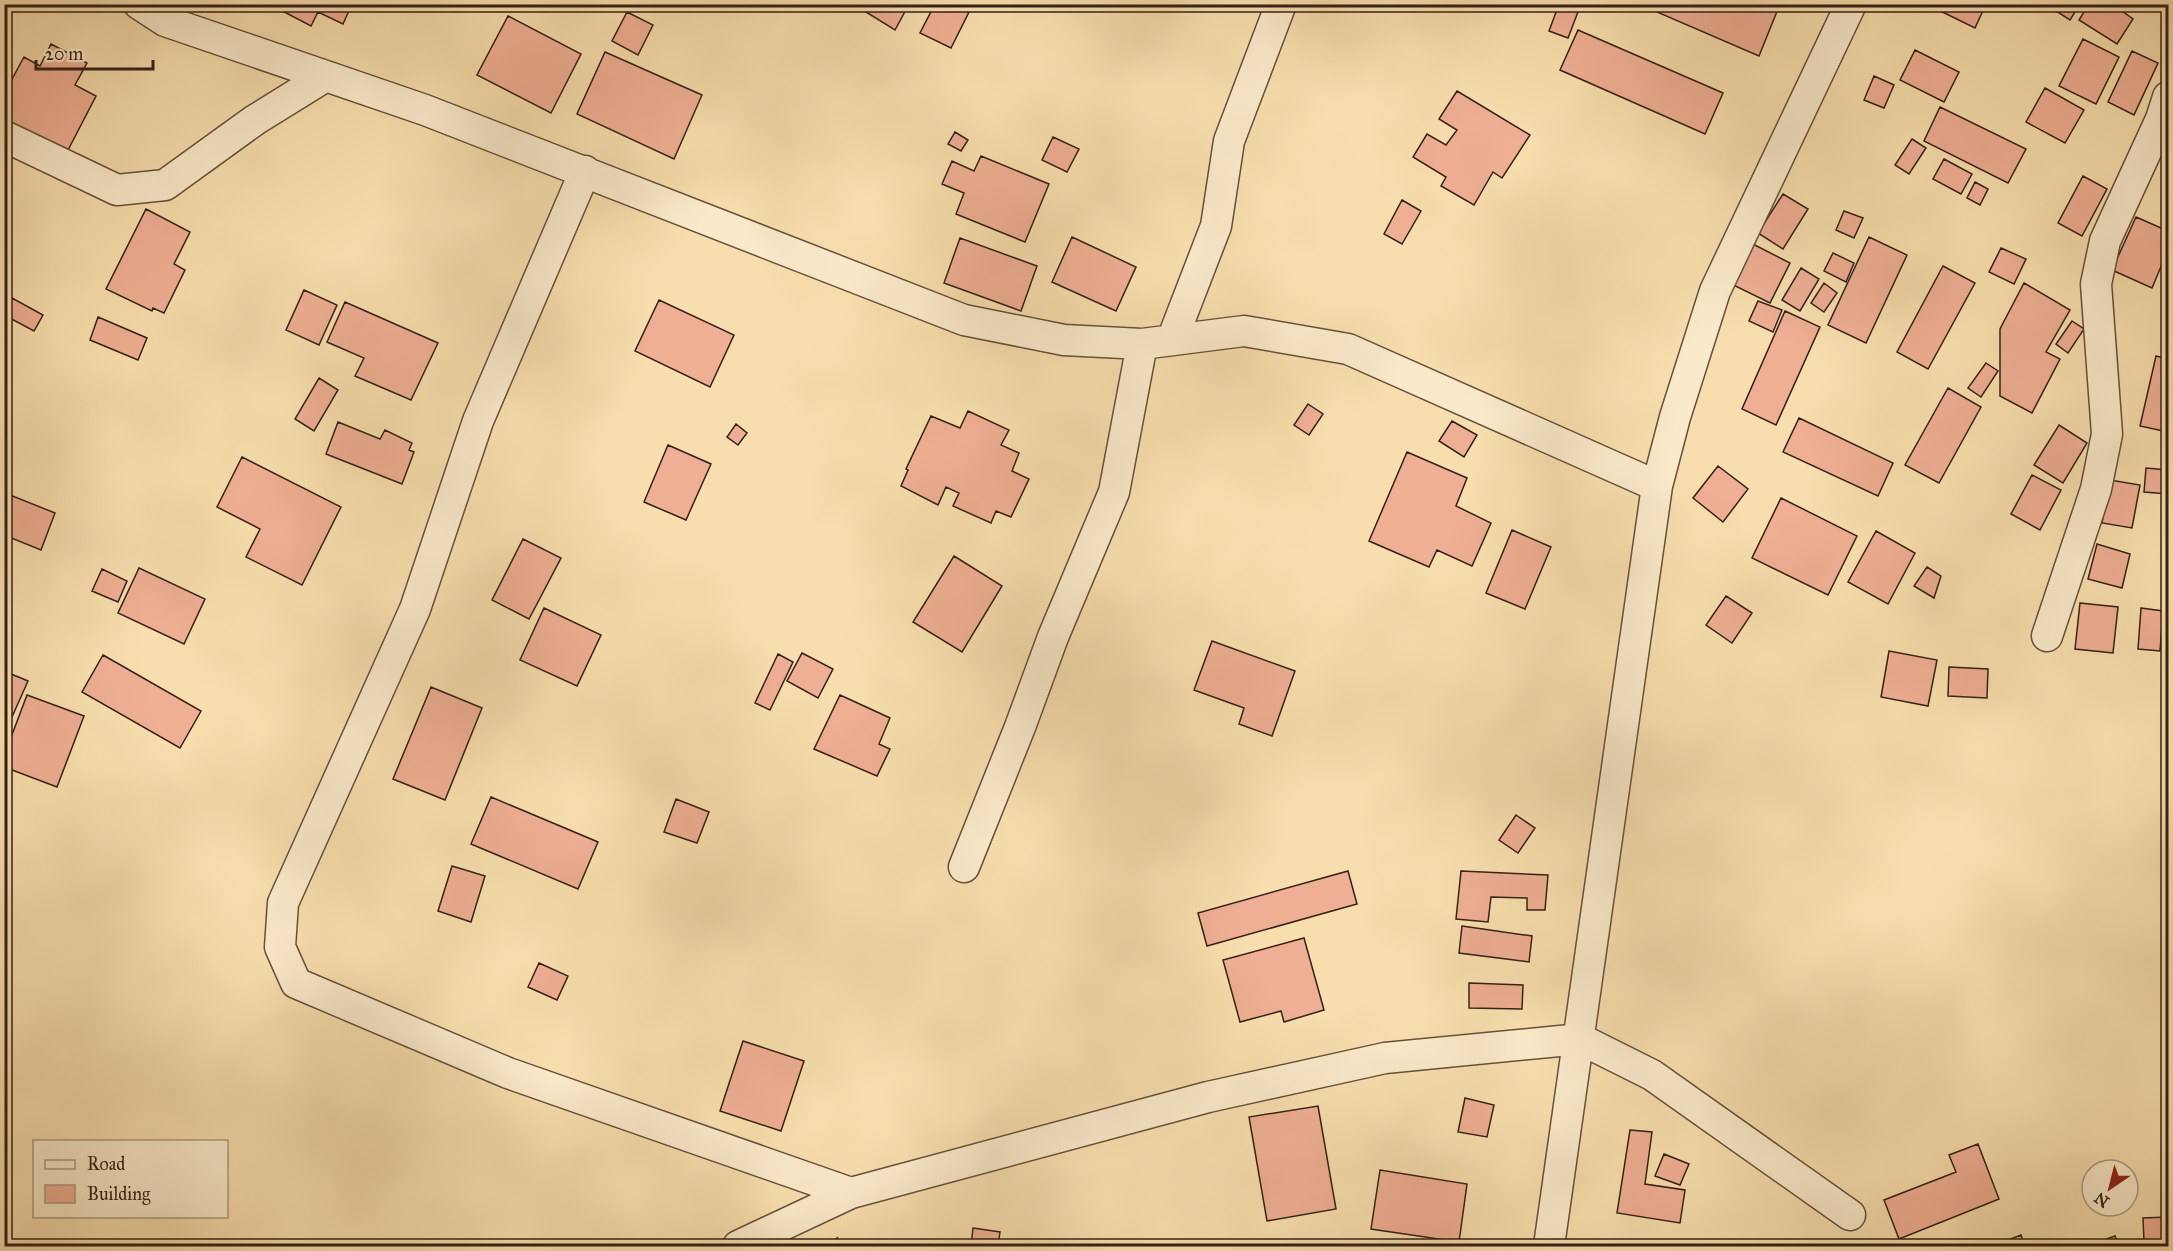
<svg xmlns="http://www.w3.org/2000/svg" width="2173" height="1251" font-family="'IM FELL Great Primer',serif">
	<rect width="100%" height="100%" fill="#f8deae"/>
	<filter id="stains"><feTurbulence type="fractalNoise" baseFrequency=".00333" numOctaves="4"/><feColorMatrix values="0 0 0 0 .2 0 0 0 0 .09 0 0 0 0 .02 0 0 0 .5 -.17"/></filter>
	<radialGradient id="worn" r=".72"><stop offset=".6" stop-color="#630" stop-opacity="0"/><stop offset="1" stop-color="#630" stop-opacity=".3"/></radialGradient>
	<!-- building -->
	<path fill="#efaf94" stroke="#352017" stroke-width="1.5" d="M269,4H352L343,24L318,12L311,26Z
		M853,4H909L895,30Z
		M935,4H963L971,8L951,48L920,33Z
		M1559,4H1581L1568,38L1549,31Z
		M1644,4H1780L1759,56L1643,6Z
		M1926,4H1986L1975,28Z
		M2045,4H2080L2070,20Z
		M2089,4H2112L2133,19L2117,44L2079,20Z
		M627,12L653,25L638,55L612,41Z
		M508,16L581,54L551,113L477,75Z
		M1578,30L1723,93L1705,134L1560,70Z
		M2083,39L2119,57L2096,104L2059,86Z
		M51,44L87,63L75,85L96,96L67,152L4,119V94L24,57L40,66Z
		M1915,50L1959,72L1944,102L1900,80Z
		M2132,51L2158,63L2134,115L2108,102Z
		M605,52L702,95L674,159L577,114Z
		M1874,76L1894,85L1884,108L1864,100Z
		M2045,88L2084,110L2065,143L2026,122Z
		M1457,91L1530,135L1502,178L1493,172L1474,205L1441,186L1446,177L1413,157L1427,134L1446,145L1457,130L1439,119Z
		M1940,107L2026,149L2008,183L1924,141Z
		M955,132L968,140L961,151L948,144Z
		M1053,137L1079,149L1067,172L1042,160Z
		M1912,139L1926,148L1909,174L1895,165Z
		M981,156L1049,184L1025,242L956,214L964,193L942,184L952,161L974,171Z
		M1944,159L1972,174L1961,194L1933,179Z
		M2083,176L2107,189L2082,236L2058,223Z
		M1975,182L1988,189L1980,205L1967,198Z
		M1783,194L1808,209L1783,249L1758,233Z
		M1402,200L1421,211L1402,244L1384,234Z
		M146,209L190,232L174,264L185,270L164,313L153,308L152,311L106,289Z
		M1844,211L1863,218L1854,238L1836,230Z
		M2136,217L2168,231V250L2152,288L2112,270Z
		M1072,237L1136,267L1116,311L1052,282Z
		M1869,237L1907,255L1866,343L1828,325Z
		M960,238L1037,266L1021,311L944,283Z
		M1743,239L1790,263L1770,303L1723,280Z
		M2001,248L2026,259L2014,284L1989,272Z
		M1833,253L1854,263L1846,282L1824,271Z
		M1943,266L1975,283L1928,369L1897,352Z
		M1801,268L1819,279L1800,311L1782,300Z
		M1824,283L1837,293L1824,312L1811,303Z
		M2024,283L2070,310L2046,352L2060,359L2032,413L2000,396V329Z
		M304,290L337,305L319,345L286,330Z
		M12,298L43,315L34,331L4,315V311Z
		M659,300L734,335L710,387L635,351Z
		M1758,301L1782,310L1773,332L1749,321Z
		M345,302L438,343L411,400L355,376L364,358L327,342Z
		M1785,311L1820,327L1776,425L1742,409Z
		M98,317L147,338L138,360L90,340Z
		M2072,321L2084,329L2068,353L2056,344Z
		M2156,356L2168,359V432L2140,426Z
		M1986,363L1998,371L1981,397L1968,388Z
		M319,378L338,390L314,431L295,419Z
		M1948,388L1981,407L1939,483L1905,465Z
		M1308,404L1323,414L1309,435L1294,425Z
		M968,411L1009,430L1001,445L1019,453L1012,471L1029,479L1011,517L996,511L991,523L953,506L959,493L946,487L938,505L901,486L908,470L906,469L931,416L960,428Z
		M1799,418L1893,463L1878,496L1783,452Z
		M1452,421L1477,435L1464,457L1439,441Z
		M338,422L380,439L385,430L412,443L409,450L414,452L402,484L326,454Z
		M736,424L747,433L738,445L727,437Z
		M2059,425L2087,443L2063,483L2034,465Z
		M668,445L711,464L686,520L644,502Z
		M1407,452L1467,478L1456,506L1491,523L1472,566L1437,550L1429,567L1369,541Z
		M242,457L341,507L302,585L246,557L260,529L217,507Z
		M1718,466L1748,489L1723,522L1693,498Z
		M2146,468L2168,470V494L2144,492Z
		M2032,475L2061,490L2040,530L2011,514Z
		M2110,480L2140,485L2132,528L2102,523Z
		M5,493L55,513L41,550L4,535Z
		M1781,498L1857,536L1828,595L1752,558Z
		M1512,530L1551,547L1525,609L1486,593Z
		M1876,531L1915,553L1888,604L1848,582Z
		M523,539L561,558L529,619L492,600Z
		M2097,544L2130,554L2122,588L2088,579Z
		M954,556L1002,586L962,652L913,622Z
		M1927,567L1941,576L1934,598L1914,586Z
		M139,568L205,599L184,644L118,613Z
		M102,569L127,581L118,602L92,591Z
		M1726,596L1752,613L1732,643L1706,625Z
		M2080,603L2118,607L2113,653L2075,649Z
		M544,608L601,635L577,686L520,660Z
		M2141,608L2163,611L2160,651L2138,649Z
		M1212,641L1295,671L1272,736L1239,724L1244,708L1194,690Z
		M1889,651L1937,660L1928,706L1881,697Z
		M802,653L833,669L818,698L787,681Z
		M778,654L793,662L770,710L755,703Z
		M103,655L201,711L180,748L82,692Z
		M1949,667L1988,669L1987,698L1948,696Z
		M4,671L28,681L4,735Z
		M431,687L482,708L445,800L393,779Z
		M27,695L84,716L57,787L4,767V756Z
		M840,695L890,718L879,744L890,749L877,776L814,749Z
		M491,797L598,842L578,889L471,844Z
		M676,799L709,812L697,843L664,832Z
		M1516,815L1535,828L1518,853L1499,840Z
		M452,866L485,876L471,922L438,911Z
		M1348,871L1357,904L1207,946L1198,913Z
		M1461,871L1548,875L1545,910H1527V898L1491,897L1488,922L1456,919Z
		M1462,926L1532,936L1529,962L1459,953Z
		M1304,938L1324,1010L1284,1022L1281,1011L1240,1022L1223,960Z
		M539,963L568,976L557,1000L528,987Z
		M1469,983L1523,985L1522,1009L1469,1008Z
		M743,1041L804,1061L781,1131L720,1111Z
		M1465,1098L1494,1105L1487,1137L1458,1132Z
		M1318,1106L1336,1209L1267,1221L1249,1117Z
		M1630,1130L1652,1132L1645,1184L1685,1190L1680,1223L1617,1213Z
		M1978,1144L1999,1199L1899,1239L1884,1200L1956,1172L1949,1155Z
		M1664,1154L1689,1164L1680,1185L1655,1176Z
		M1380,1170L1467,1184L1459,1242L1371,1229Z
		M2168,1217V1241L2144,1242L2143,1218Z
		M973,1228L1000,1232L998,1246H971Z
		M2021,1235L2025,1246H1995V1245Z
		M2115,1236L2119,1246H2087Z
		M1005,1240L1069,1244V1246H1005Z
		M1281,1240L1283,1246H1251Z"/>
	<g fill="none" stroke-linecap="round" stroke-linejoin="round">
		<!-- minor casing -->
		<g stroke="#66503d" stroke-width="33">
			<path id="minor" d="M139,4L165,21L425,110L964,320L1064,340L1142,344L1244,331L1348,349L1657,486
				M4,136L117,190L165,185L255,120L326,76
				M585,171L478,421L415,609L283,903L280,947L296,983L508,1073L851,1193
				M1172,340L1216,226L1229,141L1281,4
				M2047,636L2096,489L2107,434L2096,284L2105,241L2161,119L2168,97
				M964,867L1020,727L1053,637L1114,492L1142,344
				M738,1246L851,1193L1208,1097L1385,1058L1580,1039L1652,1075L1850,1215
				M1549,1246L1657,486L1675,417L1715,291L1851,4"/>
		</g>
		<!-- path -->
		<path stroke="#352017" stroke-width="4" stroke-dasharray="1.5 3" stroke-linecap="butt" d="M836,1238L843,1246"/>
		<!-- minor -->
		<use href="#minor" stroke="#faeaca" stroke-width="30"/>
	</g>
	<!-- margin -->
	<rect width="2173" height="1251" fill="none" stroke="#f8deae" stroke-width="24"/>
	<rect x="6" y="6" width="2161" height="1239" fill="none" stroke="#352017" stroke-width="3"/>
	<rect x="12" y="12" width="2149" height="1227" fill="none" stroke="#352017" stroke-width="1.5"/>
	<!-- legend -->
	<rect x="33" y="1140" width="195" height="78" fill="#faeaca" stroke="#ab9982" stroke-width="1.5"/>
	<rect x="45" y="1160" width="30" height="9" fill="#faeaca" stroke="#ab9982" stroke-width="1.5"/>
	<text x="87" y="1170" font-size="18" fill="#352017">Road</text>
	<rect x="45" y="1185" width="30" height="18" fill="#efaf94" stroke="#ab9982" stroke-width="1.5"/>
	<text x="87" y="1200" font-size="18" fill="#352017">Building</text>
	<!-- north arrow -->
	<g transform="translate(2110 1188) rotate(215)"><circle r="28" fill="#faeaca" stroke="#ab9982" stroke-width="1.5"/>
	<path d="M0-4.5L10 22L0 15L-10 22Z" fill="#8f2418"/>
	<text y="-9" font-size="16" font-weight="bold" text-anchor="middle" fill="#352017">N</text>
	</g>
	<!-- scale -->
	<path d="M36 60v9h117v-9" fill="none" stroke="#352017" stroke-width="3"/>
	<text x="45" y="60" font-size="18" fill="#352017" stroke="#faeaca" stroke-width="4.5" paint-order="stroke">20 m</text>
	<rect width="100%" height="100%" filter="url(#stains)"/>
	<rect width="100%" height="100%" fill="url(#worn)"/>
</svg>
